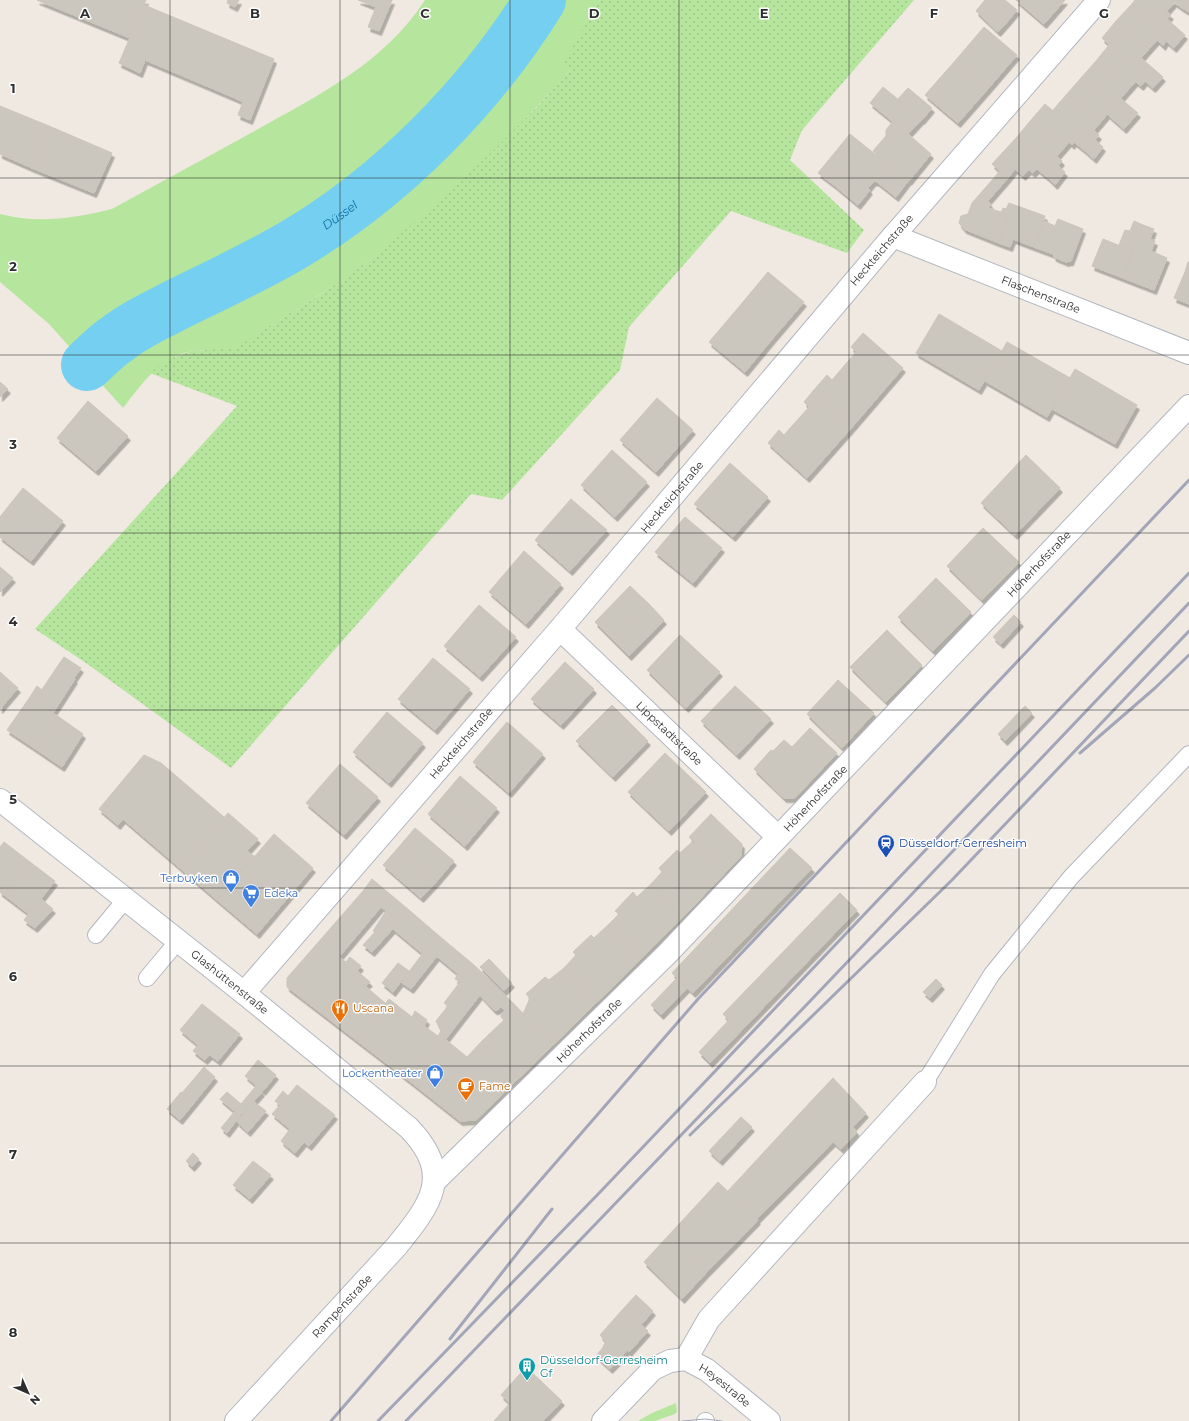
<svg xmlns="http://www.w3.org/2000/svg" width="1189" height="1421" font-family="Montserrat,sans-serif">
	<defs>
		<pattern id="garden-dots" width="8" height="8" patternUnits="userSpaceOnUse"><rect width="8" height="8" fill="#b6e59e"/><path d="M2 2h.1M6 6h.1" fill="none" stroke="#9dc588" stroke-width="1.8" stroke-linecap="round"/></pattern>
		<filter id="shadow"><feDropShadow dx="2.5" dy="4.5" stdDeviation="0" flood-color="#0004"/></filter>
	</defs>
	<rect width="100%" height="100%" fill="#efe9e1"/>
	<!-- grass -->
	<path fill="#b6e59e" d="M425,0H536L520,25L484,75L441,122L393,166L325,221L282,247L122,330L83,362L49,324L0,282V214C37,224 76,218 112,209C158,184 205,158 251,133C315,97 384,64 425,0Z
		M545,0H600L564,63L571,70C498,150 414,235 322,293C302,306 281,319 261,332C253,337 244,345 235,348C223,352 206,349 193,351C160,356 142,384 123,408L88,369L120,342L144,326L315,237L401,170L467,105L527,28Z
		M676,1403L677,1412L675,1414L655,1421H638L652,1413Z"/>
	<!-- garden -->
	<path fill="url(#garden-dots)" d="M600,0H914L802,130L790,160L864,230L847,253L731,211L629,327L620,370L502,500L471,494L231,768L86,663L35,629L237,406L150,373L166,360L192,351L235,348L324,292L370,260L442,199L492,152L537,107L571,70L563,63Z"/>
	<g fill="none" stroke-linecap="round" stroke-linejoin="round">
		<!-- river -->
		<path stroke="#75cff0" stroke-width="52" id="s1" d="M87,365C97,356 106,346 117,339C133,326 153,317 172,307C212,287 254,268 293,245C391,187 480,97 540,0"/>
	</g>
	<!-- building -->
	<path fill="#cbc7bf" stroke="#cbc5ba" filter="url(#shadow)" d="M37,0H146L130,38Z
		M228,0H239L235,7L227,3Z
		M358,0H392L379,31L368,27L376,7Z
		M985,0L1008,21L998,32L976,11Z
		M985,0H1005L1017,10L1008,21Z
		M1016,0H1065L1044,24Z
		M1135,0H1171L1174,3L1155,24L1132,4Z
		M1171,0H1187L1182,8Z
		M1187,0H1189V12L1182,8Z
		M1132,4L1164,32L1149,49L1116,21Z
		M144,5L274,59L250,120L238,115L243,102L235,98L145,60L140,73L119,63Z
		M1167,12L1171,15L1167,19L1176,27L1169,36L1155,24Z
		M1116,21L1149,49L1141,58L1155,70L1148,78L1102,38Z
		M984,27L1017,55L987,90L955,61Z
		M1176,27L1185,35L1174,48L1166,41L1163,46L1157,40L1164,32L1169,36Z
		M1109,45L1143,73L1128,90L1096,61Z
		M955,61L987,90L958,123L925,95Z
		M1096,61L1128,90L1114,106L1081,78Z
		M1155,70L1163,77L1153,88L1145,81L1141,86L1135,81L1143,73L1148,78Z
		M1081,78L1114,106L1100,123L1067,94Z
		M883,87L922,119L908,134L870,103Z
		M908,88L932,108L922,120L898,99Z
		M1067,94L1100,123L1086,139L1053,110Z
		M1121,99L1138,113L1131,121L1114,106Z
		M1045,104L1078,132L1064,148L1031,120Z
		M0,106L49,126L32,168L0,154Z
		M1114,106L1131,121L1124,129L1107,114Z
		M1031,120L1064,148L1049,165L1017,137Z
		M893,121L931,154L909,181L873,151L886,136V130Z
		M49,126L112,153L94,193L32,168Z
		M1093,130L1099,135L1095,140L1103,147L1094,159L1085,151L1091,144L1086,139Z
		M1078,132L1091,144L1085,151L1074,142L1072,145L1069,142Z
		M850,134L866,147L834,185L818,173Z
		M1017,137L1055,169L1048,178L1037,169L1033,173L1029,170L1023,176L1015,169L1008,178L992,164Z
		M866,147L890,166L877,182L874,181L868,188L870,190L858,205L834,185Z
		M1057,156L1062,161L1058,166L1065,172L1055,185L1048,178L1055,169L1049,165Z
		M890,166L908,181L896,197L877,182Z
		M1000,171L1008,178L1001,186L993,179Z
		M993,179L1001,186L988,201L991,205L988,208L972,203Z
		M972,203L1001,212L1000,215L1008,218L999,243L964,229L959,223L961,216L968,214Z
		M1009,203L1045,216L1034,247L1013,239L1010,247L999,243L1008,218L1000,215L1003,208L1006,209Z
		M1058,219L1083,229L1071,261L1066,262L1054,257L1053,254L1034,247L1044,221L1055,226Z
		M1134,221L1143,225L1133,251L1119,245L1125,230L1130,231Z
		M1143,225L1154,229L1150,239L1155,241L1151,251L1167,258L1154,290L1123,278Z
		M1103,239L1133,251L1123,278L1092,266Z
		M1188,262H1189V274L1185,272Z
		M768,272L804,302L774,337L738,308Z
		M1185,272L1189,274V304L1174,298Z
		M738,308L774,337L745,372L709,342Z
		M939,314L1002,351L979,390L916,353Z
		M863,333L903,368L854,425L813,391L827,375L832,380L856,352L851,347Z
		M1007,342L1070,378L1047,417L985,381Z
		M1075,369L1137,405L1115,444L1052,409Z
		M0,382L8,389L0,397Z
		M813,391L854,425L807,478L768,443L779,430L784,435L809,407L804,402Z
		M657,398L693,430L656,472L620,440Z
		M88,401L128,436L96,471L57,438Z
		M612,450L647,482L615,517L581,485Z
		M1026,455L1060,488L1015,535L981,503Z
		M730,463L768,497L733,537L694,504Z
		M23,488L63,521L31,561L0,537V517Z
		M571,499L607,530L570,571L535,540Z
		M685,517L722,548L693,583L655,552Z
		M983,528L1019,562L982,600L947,566Z
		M524,551L561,584L526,624L489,592Z
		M0,567L13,578L0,592Z
		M936,578L971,612L933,651L898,617Z
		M630,586L648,603L612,639L595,622Z
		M648,603L664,620L629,656L612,639Z
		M479,605L516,637L480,677L444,646Z
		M1014,615L1021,622L1001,644L993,637Z
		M887,630L922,665L886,702L850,667Z
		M680,635L720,672L686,708L647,670Z
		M64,657L81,668L74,678L57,667Z
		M433,658L470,689L435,730L398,699Z
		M565,662L594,689L561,725L531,699Z
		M57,667L75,679L53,713L35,700Z
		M0,672L18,688L0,709Z
		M838,680L874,713L842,748L807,714Z
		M37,686L42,690L35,700L30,697Z
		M735,686L771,719L737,755L701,721Z
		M30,697L59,717L37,750L7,730Z
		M612,705L648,741L613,777L576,741Z
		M1025,706L1032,713L1005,741L998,734Z
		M387,712L423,743L389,783L353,752Z
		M59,717L83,734L62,767L37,750Z
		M507,722L543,754L509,793L473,762Z
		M810,728L837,753L795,798H784L754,769L771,750L773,751L784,740L792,747Z
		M665,753L706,792L669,831L628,792Z
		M144,755L161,763L224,817L180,868L123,819L118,825L99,809Z
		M340,764L378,797L344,835L306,803Z
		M460,776L497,808L481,827L443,796Z
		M443,796L481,827L465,846L428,814Z
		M228,813L258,839L247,851L254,856L217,900L180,868Z
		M711,814L742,844L741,856L725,873L689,837Z
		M415,828L454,861L437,881L398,848Z
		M274,834L313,868L257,934L217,900Z
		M4,842L30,862L4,895L0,892V847Z
		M692,842L725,873L684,916L651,884L662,872L659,868L677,850L680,853Z
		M398,848L437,881L421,898L383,865Z
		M790,848L812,868L693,993L672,973Z
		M30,862L55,881L29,914L4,895Z
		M372,879L409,910L399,922L363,891Z
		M651,884L684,916L642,958L608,925L619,914L615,911L633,892L637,897Z
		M363,891L381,907L339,957L346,962L350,957L361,966L321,1013L287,987V978Z
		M840,893L857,910L740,1032L723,1014Z
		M41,899L53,909L35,928L24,920Z
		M409,910L438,935L423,954L393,929Z
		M386,911L399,922L372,952L363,945L375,932L373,931Z
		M608,925L642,958L597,1002L564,968L576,955L573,952L591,935L594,938Z
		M438,935L474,965L463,978L427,948Z
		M427,948L437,956L411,989L401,982Z
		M489,959L512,983L504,991L480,967Z
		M398,963L409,971L393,992L382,983Z
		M474,965L491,981L462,1018L444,1003L460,982L455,979L458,974L463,978Z
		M564,968L597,1002L553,1045L523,1014L530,998L526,994L545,977L549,980Z
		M357,971L370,982L365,986L385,1003L356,1040L321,1013Z
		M677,978L687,988L661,1015L651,1005Z
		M936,979L942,985L930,998L923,992Z
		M491,981L513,1003L505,1010L501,1007L497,1010H494L480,995Z
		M389,999L412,1017L415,1011L427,1020L424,1026L438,1036L441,1031L436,1021L448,1006L462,1018L412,1083L356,1040Z
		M513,1003L553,1045L518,1079L482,1041L504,1020L501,1017L502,1013Z
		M202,1004L240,1034L218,1061L210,1055L205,1060L193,1051L198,1045L180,1030Z
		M728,1021L740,1032L710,1063L699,1052Z
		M445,1039L467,1057L482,1041L518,1079L476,1120L460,1121L412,1083Z
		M258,1060L276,1075L263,1091L245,1076Z
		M204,1067L215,1077L194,1103L182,1093Z
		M833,1078L866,1113L853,1127L857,1132L841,1149L801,1112Z
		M297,1085L335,1115L309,1146L304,1142L295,1153L281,1141L290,1129L272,1114L280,1105L275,1101L283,1091L288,1096Z
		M256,1086L262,1092L240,1116L220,1099L227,1092L241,1104Z
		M181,1092L194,1103L180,1120L167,1109Z
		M254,1102L266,1111L248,1132L237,1122Z
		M235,1111L240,1116L227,1133L221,1128Z
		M801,1112L833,1142L757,1219L728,1191Z
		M741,1117L752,1127L720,1161L709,1151Z
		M193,1153L199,1159L192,1167L186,1161Z
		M253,1161L271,1175L250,1199L233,1185Z
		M718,1182L758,1220L706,1273L668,1236Z
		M668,1236L706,1273L682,1299L644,1262Z
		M636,1295L653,1311L641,1325L623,1309Z
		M623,1309L648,1331L629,1352L627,1350L619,1360L603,1346L606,1342L600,1335Z
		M604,1346L619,1360L610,1369L596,1356Z
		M526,1367L562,1401L543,1421H494L510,1403L501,1395Z"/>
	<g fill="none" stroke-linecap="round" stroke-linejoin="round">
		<!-- service casing -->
		<g stroke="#b4b7c1" stroke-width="18">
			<path id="service" d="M96,935L126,899
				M147,978L178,941
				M925,1082L992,974L1071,877L1189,754
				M705,1421H706"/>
		</g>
		<!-- minor casing -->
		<g stroke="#b4b7c1" stroke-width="24">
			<g id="minor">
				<path id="s2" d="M893,236L1189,353"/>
				<path id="s3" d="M560,629L778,837"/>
				<path id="s4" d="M244,993L560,629L888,242L1099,0"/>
				<path id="s5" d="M434,1182L667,954L1189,406"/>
				<path d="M686,1359L709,1319L925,1082"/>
			</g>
		</g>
		<!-- secondary casing -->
		<g stroke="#b4b7c1" stroke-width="24">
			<g id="secondary">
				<path id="s6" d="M0,800L244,993L409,1128C454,1175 431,1204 396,1247L236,1421"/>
				<path id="s7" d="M603,1421L653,1369L670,1361L686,1359L707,1370L769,1421"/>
			</g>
		</g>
		<!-- service -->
		<use href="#service" stroke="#fff" stroke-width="16"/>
		<!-- minor -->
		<use href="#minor" stroke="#fff" stroke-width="22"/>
		<!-- secondary -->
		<use href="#secondary" stroke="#fff" stroke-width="22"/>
		<!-- tram -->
		<path stroke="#a3a6b8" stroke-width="1" d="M682,1421L705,1419L722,1421"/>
		<!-- rail -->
		<path stroke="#a3a6b8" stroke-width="3" d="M1080,753L1155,688L1189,655
			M690,1135L952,880L1189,631
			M450,1339L552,1209
			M331,1421L698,999L1189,480
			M378,1421L603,1189L1189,573
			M406,1421L814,997L1189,603"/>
	</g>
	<!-- grid -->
	<path fill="none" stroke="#2e2e2e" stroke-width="1" stroke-opacity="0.55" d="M170,0V1421M340,0V1421M510,0V1421M679,0V1421M849,0V1421M1019,0V1421M0,178H1189M0,355H1189M0,533H1189M0,710H1189M0,888H1189M0,1066H1189M0,1243H1189"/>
	<!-- icons -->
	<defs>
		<g id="station-pin" transform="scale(0.9)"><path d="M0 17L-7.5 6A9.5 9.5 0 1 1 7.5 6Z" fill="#1a4fb4" stroke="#fff"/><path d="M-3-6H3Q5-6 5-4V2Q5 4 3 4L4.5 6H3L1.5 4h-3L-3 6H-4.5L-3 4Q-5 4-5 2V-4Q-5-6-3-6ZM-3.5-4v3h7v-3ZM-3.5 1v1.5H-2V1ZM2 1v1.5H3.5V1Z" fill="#fff"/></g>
		<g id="shop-pin" transform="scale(0.9)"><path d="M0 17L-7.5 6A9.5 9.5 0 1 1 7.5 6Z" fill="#3f7fe0" stroke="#fff"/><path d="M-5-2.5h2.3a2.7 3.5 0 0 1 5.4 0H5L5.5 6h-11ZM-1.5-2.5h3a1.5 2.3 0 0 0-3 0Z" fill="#fff"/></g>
		<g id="supermarket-pin" transform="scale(0.9)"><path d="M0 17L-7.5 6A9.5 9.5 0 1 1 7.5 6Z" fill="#3f7fe0" stroke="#fff"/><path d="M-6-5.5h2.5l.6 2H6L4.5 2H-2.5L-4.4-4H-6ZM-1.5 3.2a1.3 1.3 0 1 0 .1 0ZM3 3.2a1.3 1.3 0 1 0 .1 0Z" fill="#fff"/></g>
		<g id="restaurant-pin" transform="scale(0.9)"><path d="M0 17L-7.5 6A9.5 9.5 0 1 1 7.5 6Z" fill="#e8710a" stroke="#fff"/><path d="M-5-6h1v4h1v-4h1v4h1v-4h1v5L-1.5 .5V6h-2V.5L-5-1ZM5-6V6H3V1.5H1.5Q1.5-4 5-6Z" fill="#fff"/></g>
		<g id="cafe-pin" transform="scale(0.9)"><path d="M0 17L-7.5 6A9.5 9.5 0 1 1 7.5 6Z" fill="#e8710a" stroke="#fff"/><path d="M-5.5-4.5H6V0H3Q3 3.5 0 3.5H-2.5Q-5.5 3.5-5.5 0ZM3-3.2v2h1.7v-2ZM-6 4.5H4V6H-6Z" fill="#fff"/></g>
		<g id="building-pin" transform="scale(0.9)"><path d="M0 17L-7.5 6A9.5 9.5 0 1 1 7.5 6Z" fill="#0f9aa8" stroke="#fff"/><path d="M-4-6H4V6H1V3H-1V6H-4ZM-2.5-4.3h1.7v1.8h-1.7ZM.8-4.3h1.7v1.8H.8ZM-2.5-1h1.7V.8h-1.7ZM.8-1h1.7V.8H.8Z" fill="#fff"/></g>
	</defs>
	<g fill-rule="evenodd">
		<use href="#station-pin" x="886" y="843"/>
		<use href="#shop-pin" x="231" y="878"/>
		<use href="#supermarket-pin" x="251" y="893"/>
		<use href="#restaurant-pin" x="340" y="1008"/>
		<use href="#shop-pin" x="435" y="1073"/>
		<use href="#cafe-pin" x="466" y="1086"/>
		<use href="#building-pin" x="527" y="1366"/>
	</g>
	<g text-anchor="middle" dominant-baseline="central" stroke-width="3" stroke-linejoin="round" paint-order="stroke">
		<!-- street labels -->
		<g font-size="11" fill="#2e2e2e" stroke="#fff">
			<text stroke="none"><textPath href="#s4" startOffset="979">Heckteichstraße</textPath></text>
			<text stroke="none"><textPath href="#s2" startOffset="159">Flaschenstraße</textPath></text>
			<text stroke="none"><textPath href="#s4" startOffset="655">Heckteichstraße</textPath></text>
			<text stroke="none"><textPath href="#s5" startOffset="865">Höherhofstraße</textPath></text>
			<text stroke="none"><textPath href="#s3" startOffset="151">Lippstadtstraße</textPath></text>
			<text stroke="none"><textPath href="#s4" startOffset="331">Heckteichstraße</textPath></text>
			<text stroke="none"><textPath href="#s5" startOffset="541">Höherhofstraße</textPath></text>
			<text stroke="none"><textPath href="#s6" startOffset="293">Glashüttenstraße</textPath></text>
			<text stroke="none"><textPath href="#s5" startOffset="217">Höherhofstraße</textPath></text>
			<text transform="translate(342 1306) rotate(-47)">Rampenstraße</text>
			<text stroke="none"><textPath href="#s7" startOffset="154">Heyestraße</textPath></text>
		</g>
		<!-- transit labels -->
		<g font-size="11" fill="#164399" stroke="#fff" text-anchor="start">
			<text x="899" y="843">Düsseldorf-Gerresheim</text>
		</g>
		<!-- shop labels -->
		<g font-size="11" fill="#366cbe" stroke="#fff" text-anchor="end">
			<text x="218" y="878">Terbuyken</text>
			<text x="264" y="893" text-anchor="start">Edeka</text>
			<text x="422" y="1073">Lockentheater</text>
		</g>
		<!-- food labels -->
		<g font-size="11" fill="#c56008" stroke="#fff" text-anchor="start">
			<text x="353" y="1008">Uscana</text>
			<text x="479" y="1086">Fame</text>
		</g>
		<!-- culture labels -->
		<g font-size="11" fill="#0d838f" stroke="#fff" text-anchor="start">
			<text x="540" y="1360">Düsseldorf-Gerresheim<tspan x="540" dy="13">Gf</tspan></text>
		</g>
		<!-- water labels -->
		<g font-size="12" font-style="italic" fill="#0d6fa3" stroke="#fff">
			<text stroke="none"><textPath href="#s1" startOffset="295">Düssel</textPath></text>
		</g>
	</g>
	<g font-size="13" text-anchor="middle" font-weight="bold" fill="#2e2e2e" stroke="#fff" stroke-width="3" stroke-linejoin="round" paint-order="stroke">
		<text x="85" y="18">A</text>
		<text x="255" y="18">B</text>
		<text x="425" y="18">C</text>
		<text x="594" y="18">D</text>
		<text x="764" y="18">E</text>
		<text x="934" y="18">F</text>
		<text x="1104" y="18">G</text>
		<text x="13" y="93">1</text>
		<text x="13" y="271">2</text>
		<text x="13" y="449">3</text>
		<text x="13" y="626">4</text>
		<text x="13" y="804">5</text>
		<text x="13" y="981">6</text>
		<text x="13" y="1159">7</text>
		<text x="13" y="1337">8</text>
	</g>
	<!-- north arrow -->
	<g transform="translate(28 1393) rotate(135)" stroke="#ffffff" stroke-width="3" paint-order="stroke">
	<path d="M0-3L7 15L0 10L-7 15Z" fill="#2e2e2e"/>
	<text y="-6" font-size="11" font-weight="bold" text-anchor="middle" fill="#2e2e2e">N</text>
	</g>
</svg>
